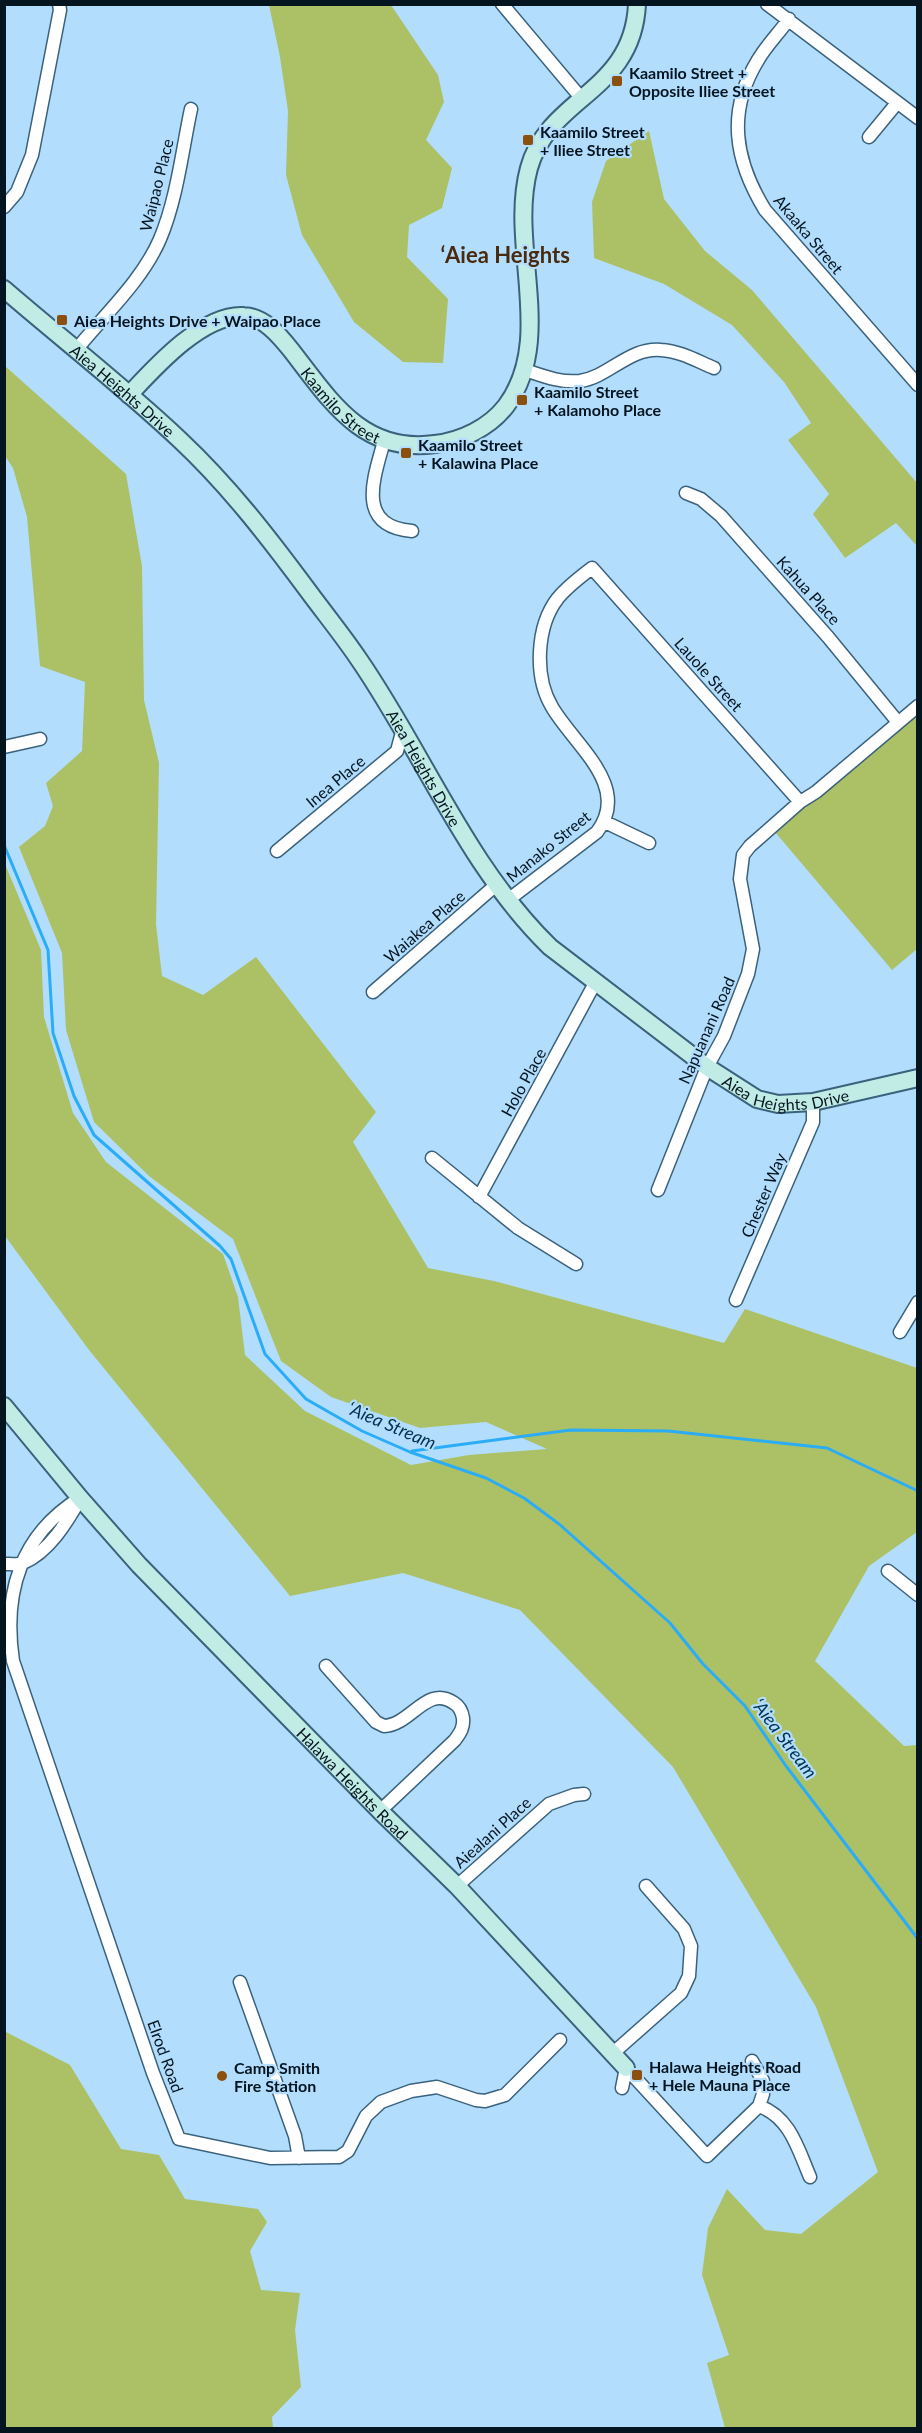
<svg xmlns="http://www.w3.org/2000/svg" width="922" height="2433" font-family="Lato,sans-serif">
	<rect width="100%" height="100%" fill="#b2ddfd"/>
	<!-- green -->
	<path fill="#acc165" d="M269,5H391L438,75L444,102L426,140L452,168L442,208L409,225L407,257L448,299L443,363L403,362L354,322L302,235L286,175L288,111L280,57Z
		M649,131L664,199L705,251L752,290L917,483V546L896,523L845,558L813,514L829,494L788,440L811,423L784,382L732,325L664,284L594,258L592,202L606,161Z
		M5,366L126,474L142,566L144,700L159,763L156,924L162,976L203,995L256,957L376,1112L353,1142L428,1268L494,1281L724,1343L745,1309L917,1368V1532L869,1566L815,1661L904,1746L917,1745V2428H725L707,2363L729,2355L702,2275L708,2228L727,2189L765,2230L801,2234L878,2172L816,2007L673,1767L520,1610L403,1573L290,1596L89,1350L5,1236V864L41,950L44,1017L73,1113L106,1162L223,1254L238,1297L245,1355L305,1411L411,1465L469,1455L547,1449L486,1422L420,1428L331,1397L281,1361L233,1239L149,1176L94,1122L66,1030L62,953L19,847L45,826L53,806L46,783L82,751L85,682L40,666L27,517L13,468L5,456Z
		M914,713H917V949L892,970L775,832Z
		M4,2031L70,2065L121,2149L159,2155L185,2199L258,2209L267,2222L250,2251L261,2290L300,2293L295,2330L301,2387L272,2417L273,2428H5Z"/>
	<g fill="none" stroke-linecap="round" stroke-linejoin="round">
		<!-- stream -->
		<path stroke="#2aacf6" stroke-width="3" d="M4,845L48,950L53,1033L74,1096L94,1135L220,1246L231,1259L265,1354L306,1399L362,1431L410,1452L486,1478L524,1498L559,1524L670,1623L703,1664L745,1706L786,1766L918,1939
			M412,1451L571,1430L668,1431L827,1448L918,1491"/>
		<!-- street casing -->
		<g stroke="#3a627d" stroke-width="15">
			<path id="street" d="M502,4L582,99
				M767,4L918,118
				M789,19C779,33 766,46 758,60C726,112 735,161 765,210L918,385
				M869,137L897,103
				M4,207L17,192L32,155L60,10L59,4
				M76,350C104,315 142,281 160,239C177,199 182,151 191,109
				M525,370C543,376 560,383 580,381C609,377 629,347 661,350C680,351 697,361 714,368
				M384,441C374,478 355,526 412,531
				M686,493L701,499L721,516L828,637L897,721
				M4,747L40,739
				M605,822L649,843
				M277,851L397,751L401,736L406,732
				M508,900L597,832C632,786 574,745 552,707C534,677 536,626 558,598C568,586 580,577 592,568L800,802
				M373,992L496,885
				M432,1158L518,1228L576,1264
				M658,1190L707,1067L724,1036L748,974L753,949L740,879L743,855L750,846L800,802L816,792L918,706
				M479,1197L595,983
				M736,1300L813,1122V1102
				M900,1332L918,1302
				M80,1498C20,1535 3,1594 13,1661L153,2073L179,2139L270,2158L339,2157L348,2151L366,2116L381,2102L411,2091L437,2087L476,2100L485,2101L505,2095L560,2040
				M4,1564C10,1564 18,1565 23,1563C49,1552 67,1522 80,1499
				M888,1571L918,1595
				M326,1666L376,1722L384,1726C411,1725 427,1684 454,1703C459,1706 462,1712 463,1718C464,1728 460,1733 455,1740L380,1811
				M457,1886L549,1804L574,1795L584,1794
				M240,1982L295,2136L299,2158
				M612,2054L681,1993L689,1976L691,1946L684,1929L646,1886
				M626,2068L707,2156L759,2106L763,2094V2081L752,2061
				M622,2088L626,2068
				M759,2106C790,2117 798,2149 810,2177"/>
		</g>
		<!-- secondary casing -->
		<g stroke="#3a627d" stroke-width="20">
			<g id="secondary">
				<path id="s1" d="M4,289C63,340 124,387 180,440C229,486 269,538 309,592C326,615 344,637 360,661C425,756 467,866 550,947L707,1067L757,1099L778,1104L813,1102L918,1078"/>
				<path id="s2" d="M129,395C154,368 203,313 244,316C264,317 279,335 291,350C330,400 362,454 435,444C461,441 489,428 506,406C556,339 508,245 529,168C549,96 633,93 637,4"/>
				<path id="s3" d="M4,1406L80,1498L139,1565L380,1811L457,1886L626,2068"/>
			</g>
		</g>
		<!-- street -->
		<use href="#street" stroke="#fff" stroke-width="12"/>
		<!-- secondary -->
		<use href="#secondary" stroke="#c1ece5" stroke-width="16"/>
	</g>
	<!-- markers -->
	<g fill="#8b4f0e" stroke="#b2ddfd" stroke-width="2">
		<rect x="611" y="75" width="12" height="12" rx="3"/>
		<rect x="522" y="134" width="12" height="12" rx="3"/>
		<rect x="56" y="314" width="12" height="12" rx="3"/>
		<rect x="516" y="394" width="12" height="12" rx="3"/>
		<rect x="400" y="447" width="12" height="12" rx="3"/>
		<rect x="631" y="2069" width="12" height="12" rx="3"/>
		<circle cx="222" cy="2076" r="6"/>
	</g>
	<g text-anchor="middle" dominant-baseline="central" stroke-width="4.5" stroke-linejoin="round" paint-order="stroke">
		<!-- poi labels -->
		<g font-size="16" font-weight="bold" fill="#051520" stroke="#b2ddfd" text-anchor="start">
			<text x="629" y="72">Kaamilo Street +<tspan x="629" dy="18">Opposite Iliee Street</tspan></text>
			<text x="540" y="131">Kaamilo Street<tspan x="540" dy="18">+ Iliee Street</tspan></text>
			<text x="74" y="320">Aiea Heights Drive + Waipao Place</text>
			<text x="534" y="391">Kaamilo Street<tspan x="534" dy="18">+ Kalamoho Place</tspan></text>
			<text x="418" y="444">Kaamilo Street<tspan x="418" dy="18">+ Kalawina Place</tspan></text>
			<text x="649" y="2066">Halawa Heights Road<tspan x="649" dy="18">+ Hele Mauna Place</tspan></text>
			<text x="234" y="2067">Camp Smith<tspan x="234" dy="18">Fire Station</tspan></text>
		</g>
		<!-- street labels -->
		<g font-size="16" fill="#051520" stroke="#b2ddfd">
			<text transform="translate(156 185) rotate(-76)">Waipao Place</text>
			<text transform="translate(809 234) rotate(50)">Akaaka Street</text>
			<text stroke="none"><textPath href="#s1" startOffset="156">Aiea Heights Drive</textPath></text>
			<text stroke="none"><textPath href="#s2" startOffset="278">Kaamilo Street</textPath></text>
			<text transform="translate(809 590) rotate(48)">Kahua Place</text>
			<text transform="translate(709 674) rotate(48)">Lauole Street</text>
			<text stroke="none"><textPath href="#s1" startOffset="642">Aiea Heights Drive</textPath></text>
			<text transform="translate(335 781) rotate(-40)">Inea Place</text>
			<text transform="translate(548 846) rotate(-39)">Manako Street</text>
			<text transform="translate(424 926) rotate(-41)">Waiakea Place</text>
			<text transform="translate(706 1030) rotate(-66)">Napuanani Road</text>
			<text transform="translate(523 1082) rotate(-61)">Holo Place</text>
			<text stroke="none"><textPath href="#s1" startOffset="1146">Aiea Heights Drive</textPath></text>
			<text transform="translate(763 1195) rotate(-67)">Chester Way</text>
			<text stroke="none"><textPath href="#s3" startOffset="514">Halawa Heights Road</textPath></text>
			<text transform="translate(492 1832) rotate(-42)">Aiealani Place</text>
			<text transform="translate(166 2056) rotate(70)">Elrod Road</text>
		</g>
		<!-- water labels -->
		<g font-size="18" font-style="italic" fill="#00334f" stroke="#b2ddfd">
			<text transform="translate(392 1425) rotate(23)">ʻAiea Stream</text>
			<text transform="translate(785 1738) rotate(53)">ʻAiea Stream</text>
		</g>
		<!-- district labels -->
		<g font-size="22" font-weight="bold" fill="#482a0e" stroke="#b2ddfd">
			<text x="505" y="254">ʻAiea Heights</text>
		</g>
	</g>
	<!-- border -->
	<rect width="922" height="2433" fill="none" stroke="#051520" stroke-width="12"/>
</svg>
